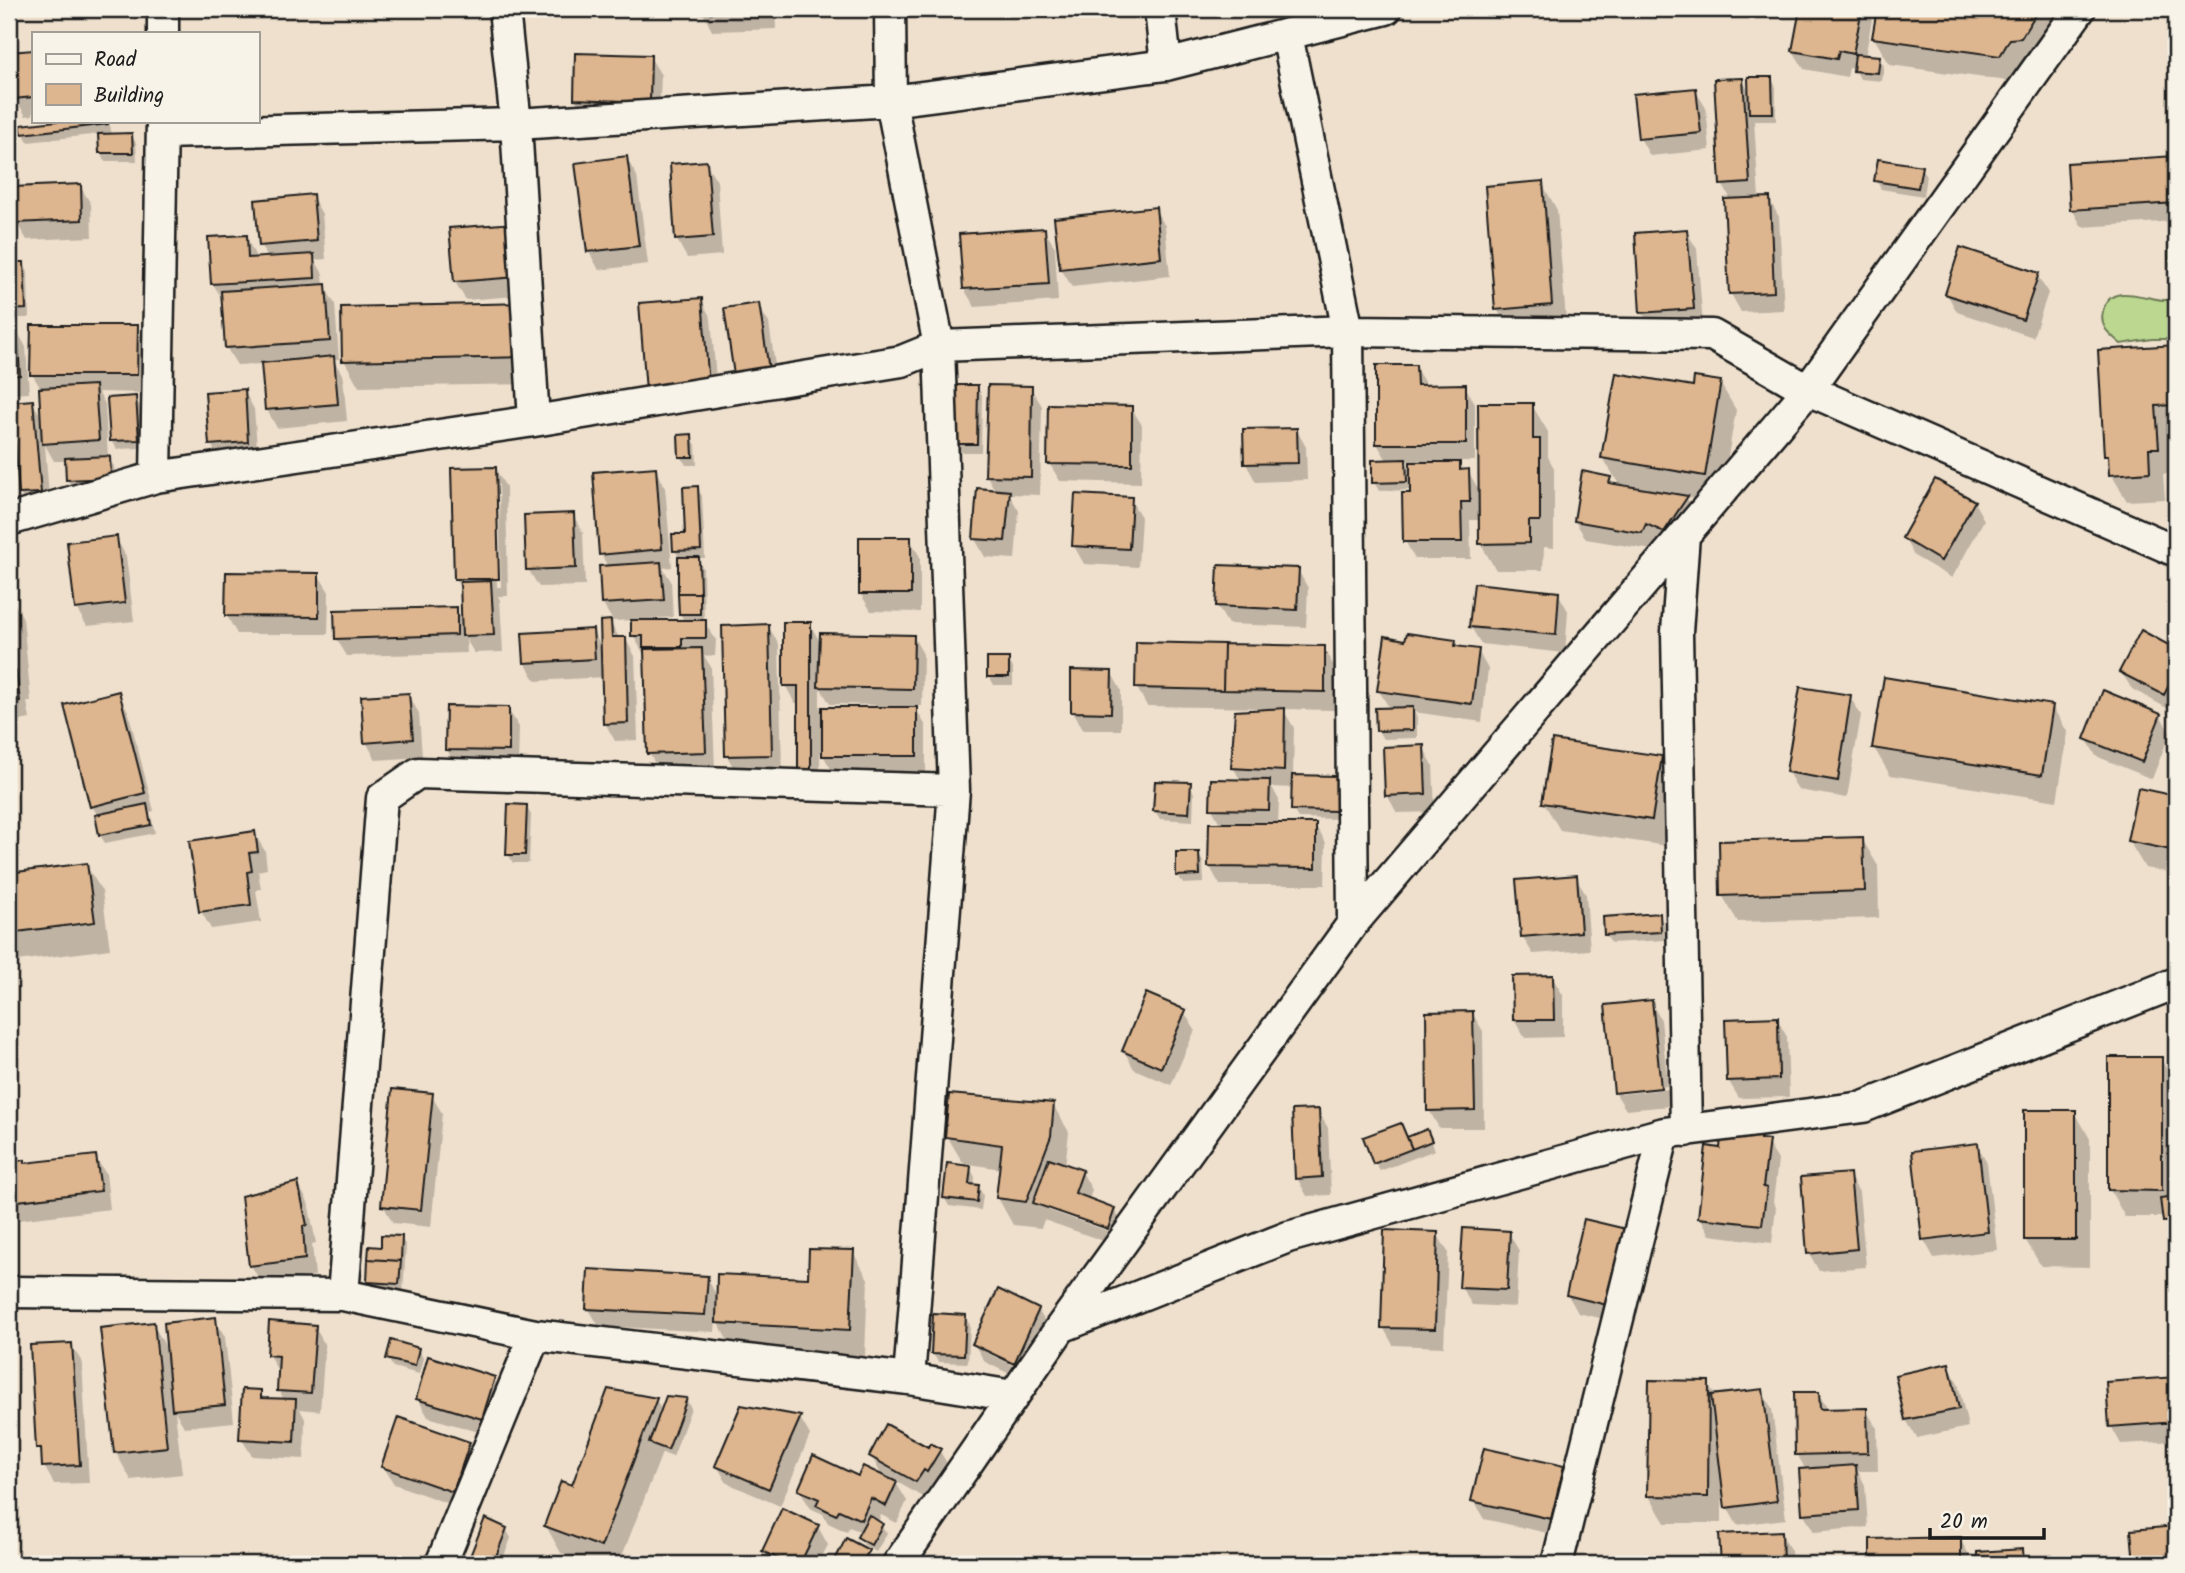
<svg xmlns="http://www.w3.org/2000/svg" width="2185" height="1573" font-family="Kalam,sans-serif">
	<rect width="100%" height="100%" fill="#efe0cd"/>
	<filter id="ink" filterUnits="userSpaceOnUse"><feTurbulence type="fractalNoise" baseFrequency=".0143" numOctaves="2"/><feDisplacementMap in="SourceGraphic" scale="14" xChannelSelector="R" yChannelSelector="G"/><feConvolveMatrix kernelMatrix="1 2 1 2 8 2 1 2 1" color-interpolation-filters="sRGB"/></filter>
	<g filter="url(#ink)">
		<!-- green -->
		<path fill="#bcd890" stroke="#6c7a56" stroke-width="2" d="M2176,236V339H2152L2121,344C2110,334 2099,328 2103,311C2110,279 2150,302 2168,300C2185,281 2165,271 2169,251C2170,246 2174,240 2176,236Z"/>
		<!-- shadow -->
		<path fill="#0003" fill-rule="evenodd" d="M701,9H775L776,29L712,31Z
			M1793,9H1874L1865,57L1879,58L1884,66L1882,81L1860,79L1855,69L1849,68L1847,77L1804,69L1793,51L1800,20Z
			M1878,9H2060L2065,18L2015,82L1890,65L1874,38Z
			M33,52V115L26,116L15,98L12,54Z
			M650,57L661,75L659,119L586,117L575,99Z
			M1771,78L1776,87V121H1754L1759,199H1769L1779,217L1784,310L1741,312L1731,294L1726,201H1732L1722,184L1742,80L1750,93Z
			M1695,90L1706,108L1710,150L1650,156L1640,138Z
			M72,121H109L112,135H131L136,143L137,161H105L101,153L100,134L28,142L24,134L22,127Z
			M626,158L637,176L648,264L599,270L589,252Z
			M2174,158L2176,162V221L2082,227L2072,209Z
			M706,163L717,181L722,255L687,258L677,240Z
			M1921,168L1926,176L1923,196L1881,189L1876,180Z
			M1542,183L1557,210L1567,332L1512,336L1497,309Z
			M80,186L91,204L92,237L27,240L13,217L14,234H9V201L16,213Z
			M312,196L322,214L326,259L315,260L323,274L324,286L335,304L339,359H333L343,376L347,421L277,428L267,410L263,364L237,365L226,347L224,302L213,284L246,237L257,259L268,258L261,246Z
			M1155,209L1165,226L1170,276L1072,287L1061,269Z
			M514,225L529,295L466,300L455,282Z
			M1044,230L1055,247L1058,301L975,307L964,289Z
			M1686,231L1697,249L1703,326L1652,330L1642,312Z
			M23,263L28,272L29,318H9V264Z
			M2037,275L2048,293L2033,337L1957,312L1947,294Z
			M701,300L711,318L718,404L648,390Z
			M523,305L539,384L359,387L344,360Z
			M758,305L769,323L778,387L746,392Z
			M137,327L147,345V393L98,392L105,404L108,458L114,466L115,486L72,488L67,479L66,461H54L45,445L50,510L31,512L20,494L18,459L9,460V403L32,402L43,419L41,389L32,374Z
			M9,329H16L26,347L29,393L9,394Z
			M2176,347V433H2170L2173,474H2163L2165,499L2127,501L2111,474V464L2106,456L2100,351Z
			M1415,367L1426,385L1465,386L1475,404V461H1458L1464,471H1468L1480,492L1532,405L1548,432V457L1554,468V548L1544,547L1543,570H1496L1480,543V520H1470L1471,559H1415L1405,541L1412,490L1379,491L1374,482L1388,462L1377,444ZM1405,461H1412V473Z
			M1720,383L1736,410L1720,503L1686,497L1697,515L1674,549L1656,540L1652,550L1586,539L1575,521L1609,478L1614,485L1620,486L1603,458L1694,388Z
			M977,387L982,395L981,452H961L956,444Z
			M1031,388L1042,406L1040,495L1009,494L1019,511L1015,559L985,557L975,539L996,492L987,476Z
			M244,391L254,409L258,459L221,462L211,444Z
			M135,398L140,406L143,448L117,449L112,441L109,400Z
			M1131,408L1142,425L1141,483L1060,481L1049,463Z
			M1296,429L1306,447L1307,480L1256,482L1246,464Z
			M691,436L696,445L697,465H686L681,457Z
			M495,469L506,487L508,596H498L500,600L503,652L474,653L466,639L467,653L347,656L336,638L456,609L463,622L462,591L455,579ZM495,485H499L501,587H497Z
			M655,469L665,487L672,567L663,568L671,581L673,617L651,619V622H685L680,614L679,558L675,550L687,535L697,488L702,496L705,558H698L703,568L704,622L716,640L715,656H704L711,667L715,769L659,771L649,753L646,653H643L633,635V620L613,621L602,603L608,567L601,554Z
			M1130,499L1141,517L1138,567L1084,564L1074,546Z
			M1974,502L1984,520L1952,578L1914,556L1904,538Z
			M573,515L583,533L585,586L539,587L528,569Z
			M116,538L126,556L134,621L87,626L76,608Z
			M910,539L920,557V612L871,611L860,593Z
			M1298,570L1308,588L1306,627L1228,624L1217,606Z
			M318,574L329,592L328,634H237L227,616Z
			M1558,593L1568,611L1565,653L1481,644L1471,627Z
			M9,594L23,618L31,702H27L30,719L9,723Z
			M610,622L620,639L625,638L635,656L638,740L615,741L605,723L603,677L536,681L525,663L592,630L602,648Z
			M810,624L821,644L913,636L923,654L922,706H914L926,726V773L834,774L820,750V788H810L800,703H795L785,685ZM820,687L830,704L875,705V709H820Z
			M768,626L779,644L782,772L737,774L727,756Z
			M2142,632L2176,651V707L2174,712L2132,689L2121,672Z
			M1407,642H1455L1459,648L1478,651L1488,669L1482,722L1414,712L1417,717V738L1383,739L1378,731L1390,709L1379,691Z
			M1324,648L1334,666V710L1283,709L1294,728L1293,777L1336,778L1341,786L1340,819L1298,818L1293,810V788L1272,787L1279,800L1278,825H1315L1326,843L1325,885H1220L1210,867L1221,825L1212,809L1241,781L1233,767L1266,708L1147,706L1137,688Z
			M1008,659L1013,668V685H994L989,676Z
			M1111,672L1121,690V730H1083L1072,712Z
			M118,693L128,711L154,811L150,812L155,833L105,843L100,835L98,816L92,806Z
			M408,695L419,713L422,757L376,760L366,742Z
			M1850,697L1861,715L1847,798L1798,790L1788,772Z
			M2052,706L2068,733L2057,801L1890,775L1874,748Z
			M508,709L519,727L518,769L457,767L447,750Z
			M2160,715L2170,733L2152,779L2096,756L2086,738Z
			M1423,747L1433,765L1435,812L1397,813L1387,795Z
			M1661,758L1676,785L1667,846L1560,830L1544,803Z
			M1189,784L1194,793L1193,821L1160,819L1155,811Z
			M2139,790L2176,798V874L2145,868L2129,841Z
			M526,806L531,815L529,863H513L508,854Z
			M254,833L265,851L267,869L258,871L261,889L256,890L261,922L211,929L201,911Z
			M1862,839L1878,866L1879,918L1738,922L1722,895Z
			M1198,854L1203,862L1204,883L1183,884L1178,875Z
			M86,865L102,891L110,949L9,962V875Z
			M1576,877L1586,895L1590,950L1533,954L1522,936Z
			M1659,915L1664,924L1665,940L1611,943L1606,935Z
			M1552,977L1563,995V1037L1525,1038L1514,1020Z
			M1651,1002L1661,1020L1668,1086L1621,1090V1094L1668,1089L1670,1106L1626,1110L1615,1092Z
			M1184,1012L1195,1030L1171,1085L1134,1069L1124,1051Z
			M1472,1013L1483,1031L1484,1128H1439L1429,1110Z
			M1777,1019L1787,1037L1789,1097L1739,1098L1728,1080Z
			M2161,1059L2176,1086V1229L2169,1230L2164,1217H2125L2110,1190Z
			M431,1095L442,1113L431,1227L393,1223L383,1205Z
			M1053,1105L1069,1132L1065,1166L1082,1172L1092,1190L1089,1200L1114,1209L1124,1227L1118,1246L1044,1220L1041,1228L1013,1225L998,1198L1001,1169L963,1163L947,1136ZM1048,1206L1117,1231L1116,1234L1048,1210Z
			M1318,1111L1328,1128L1331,1195L1307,1196L1297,1178Z
			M2075,1112L2090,1139V1267L2041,1266L2025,1239Z
			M1401,1125L1408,1138L1426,1131L1435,1150L1380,1171L1375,1163Z
			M1760,1134L1764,1141L1767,1142L1778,1160L1773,1202L1776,1207L1772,1243L1710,1235L1700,1217L1721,1151Z
			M1977,1145L1987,1163L1997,1250L1934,1258L1924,1240Z
			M95,1157L106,1174L110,1209L9,1221V1163L24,1162L26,1165Z
			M970,1168L975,1177L974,1186H978L983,1195L981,1210L949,1206L944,1197Z
			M1849,1175L1859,1192L1866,1267L1819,1271L1809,1253Z
			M298,1184L308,1202L316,1243L312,1244L315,1276L261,1283L251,1265Z
			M1624,1231L1617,1322L1578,1313L1568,1295Z
			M1509,1233L1519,1251L1516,1307L1472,1305L1461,1287Z
			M1437,1234L1448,1252L1444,1347L1393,1345L1383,1327Z
			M401,1238L406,1246L403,1292L373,1290L368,1282L382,1249Z
			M853,1252L868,1279L865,1356L733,1350L716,1320L715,1332L599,1326L588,1308L707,1278L718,1298L809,1280Z
			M1038,1310L1049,1328L1024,1381L985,1362L974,1344ZM987,1349L1023,1366L1021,1369L987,1353Z
			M965,1317L970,1325L968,1363L938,1362L933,1354Z
			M215,1319L225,1337L234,1422L184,1427L175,1411L182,1474L131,1480L116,1453L153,1324L168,1351Z
			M315,1327L325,1345L320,1411L300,1409L305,1419L304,1459L252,1456L241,1438L260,1392L265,1400H284L279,1390V1373L269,1355Z
			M71,1345L82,1362L89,1483L54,1484L44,1466L43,1457L38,1447Z
			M418,1349L423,1358L419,1374L393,1367L388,1359Z
			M1948,1365L1958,1383L1968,1427L1917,1438L1906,1420Z
			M493,1378L504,1396L492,1436L428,1417L418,1399Z
			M2176,1379V1441L2121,1444L2111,1426L2108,1383Z
			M1708,1383L1716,1397L1762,1391L1772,1409L1786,1519L1737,1525L1727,1507L1725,1489H1722V1523H1665L1649,1496Z
			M1818,1393L1829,1411L1866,1410L1877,1428L1878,1471H1858L1865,1485L1868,1527L1814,1532L1804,1514L1806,1470L1797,1454Z
			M686,1399L691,1408L673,1457L662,1453L619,1564H593L561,1553L546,1526L573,1487L656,1400L662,1411Z
			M800,1418L810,1435L780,1506L727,1483L717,1466Z
			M469,1444L479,1462L463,1509L394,1484L383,1466Z
			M928,1450H939L950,1468L927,1499L895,1481L907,1501L897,1523L881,1515L878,1522L887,1533L876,1552L864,1545L859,1537L862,1532L849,1527L847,1532L828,1523L823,1514L810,1508L800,1490L859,1478H883L871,1455Z
			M1563,1468L1573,1486L1561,1536L1484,1519L1473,1501Z
			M818,1527L828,1545L818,1564H771L764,1551Z
			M506,1529L511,1538L501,1564H474L471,1559Z
			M1781,1533L1791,1551L1792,1564H1723L1721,1535Z
			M1960,1539L1970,1556V1564H1872V1541Z
			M847,1541L868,1552L873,1560L871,1564H835Z
			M2022,1551L2030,1564H1979V1553Z"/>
		<!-- building -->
		<path fill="#ddb58e" stroke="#1c1c1c" stroke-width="2" d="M699,9H767V11L700,13Z
			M1800,9H1862L1853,54L1839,51L1837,59L1792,51Z
			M1877,9H2039L2021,38L2010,39L2000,56L1872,38Z
			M33,50V97L14,99L10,52Z
			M575,53L651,55L650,102L574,99Z
			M1855,54L1880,56L1878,73L1853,71Z
			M1748,77H1772L1773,113H1749Z
			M1743,78L1750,183L1720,185L1714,79Z
			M1696,88L1701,133L1638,139L1633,94Z
			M57,121H108V124L22,134L20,125Z
			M132,133L133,153H99L98,134Z
			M627,156L639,246L587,252L575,163Z
			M2175,156L2176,203L2070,210L2067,163Z
			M1878,159L1922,166L1918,188L1874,181Z
			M707,161L713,237L675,240L670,164Z
			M1543,181L1552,305L1495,310L1485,186Z
			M81,184L82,220L15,223L13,187Z
			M313,194L317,241L259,246L255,200Z
			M1770,197L1774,292L1729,294L1724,199Z
			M1156,207L1161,258L1060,269L1054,218Z
			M515,223L519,277L454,282L449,228Z
			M1045,228L1049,284L963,289L959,234Z
			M1687,229L1694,309L1640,313L1635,233Z
			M247,235L248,258L314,254L315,278L211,284L208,237Z
			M1960,247L2039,273L2023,320L1945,294Z
			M9,262H24L26,309L9,310Z
			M326,284L330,341L225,348L221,291Z
			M702,298L709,386L646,391L639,303Z
			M524,303L525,357L342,361L341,307Z
			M759,303L769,370L734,375L724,308Z
			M31,325H138L137,375H30Z
			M9,327H17L20,375L9,376Z
			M2176,345V405L2156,406L2159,448H2149L2150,472L2109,475L2108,456H2104L2098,350Z
			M334,356L338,404L265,410L261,363Z
			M1376,365H1416L1417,385L1466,384V444H1376Z
			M1616,373L1693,386L1694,377L1721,381L1705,476L1601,458Z
			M95,385L99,440L42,444L39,388Z
			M955,385H978L977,444H954Z
			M988,385L1032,386L1031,477L985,476Z
			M245,389L248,442L209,445L205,392Z
			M136,396L139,440L110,441L107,398Z
			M33,400L41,493L19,494L15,441L9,442V402Z
			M1478,403H1533V439H1540V521H1529V543L1479,544Z
			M1048,404L1132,406V465L1047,464Z
			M1297,428L1298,463L1244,464L1243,429Z
			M692,434L693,457H679L678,435Z
			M110,456L111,478L66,480L65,458Z
			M1406,459L1407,482L1372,483V460Z
			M1410,462H1460V470L1469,469L1470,502H1461L1462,542H1403L1402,493H1410Z
			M496,467L499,579H454L451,468Z
			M656,467L662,549L599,555L593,472Z
			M1582,471L1611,477L1609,483L1688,496L1664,532L1646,524L1642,533L1574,521Z
			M1935,479L1975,501L1941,561L1902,538Z
			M698,486L701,550L673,551L672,534H685L683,487Z
			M977,488L1010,491L1005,541L973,539Z
			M1075,494L1132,497L1129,549L1072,546Z
			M574,513L576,568L526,570L524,515Z
			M117,536L125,603L75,609L67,542Z
			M859,537H911V594H859Z
			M678,557H699L700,593H678Z
			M661,562L664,600L601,604L599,566Z
			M1218,565L1299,568L1297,610L1216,606Z
			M226,572L319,573V617L225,616Z
			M491,581L494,635L462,636L460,582Z
			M1474,583L1559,592L1556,635L1469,627Z
			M678,593H700V614H679Z
			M457,607V635L335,639L334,610Z
			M611,620L612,637H626L628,723L603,724L600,621Z
			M631,620H706V638H682V647H643V636H631Z
			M783,622H811V771H798V686H783Z
			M769,624L772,755L725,756L722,626Z
			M593,629L595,659L524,663L522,633Z
			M2141,630L2176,649V671L2164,695L2119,672Z
			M9,633L12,666L9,667Z
			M820,633L914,635L913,689L818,687Z
			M1407,633L1456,640L1455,646L1479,649L1472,704L1377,691L1385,636L1405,640Z
			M1136,642L1224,644L1223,690L1135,688Z
			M1224,644L1325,646V692L1223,690Z
			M702,648L706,752L647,754L644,649Z
			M987,658H1009V677H987Z
			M1071,670L1112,671L1111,713L1071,712Z
			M16,671L20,701L9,704V673Z
			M1884,677L2053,705L2042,775L1872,748Z
			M1800,687L1851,695L1838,781L1786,772Z
			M2103,690L2161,714L2142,762L2084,739Z
			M119,691L145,793L90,807L64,705Z
			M409,693L413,739L364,743L361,696Z
			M446,706L509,707V751L445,750Z
			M822,707H917V756H822Z
			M1413,707V730L1376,731L1375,708Z
			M1285,708L1284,771L1231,768L1235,711Z
			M1552,740L1662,756L1652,820L1542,803Z
			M1424,745L1426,794L1385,796L1383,747Z
			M1292,775L1337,776L1336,811L1291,810Z
			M1211,779L1270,780L1269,810L1210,809Z
			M1155,781L1191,782L1189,813L1153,811Z
			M2138,788L2176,796V851L2127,841Z
			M147,804L151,825L99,835L95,815Z
			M508,804L527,805L525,855H506Z
			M1209,823H1316V868L1208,867Z
			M255,831L258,852L249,853L252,871L247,872L251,905L199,912L189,841Z
			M1863,837L1865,891L1720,896L1719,841Z
			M1176,852H1199L1200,875L1176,876Z
			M87,863L95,922L9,933V873Z
			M1577,875L1581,932L1521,937L1516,880Z
			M1660,913L1661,932L1604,935L1603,917Z
			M1553,975L1554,1020H1513L1512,976Z
			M1146,993L1186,1010L1161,1068L1122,1051Z
			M1652,1000L1661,1088L1614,1093L1605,1005Z
			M1473,1011L1475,1110L1427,1111L1426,1012Z
			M1778,1017L1779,1079L1727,1081L1725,1019Z
			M2108,1057H2162V1191L2108,1190Z
			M392,1089L433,1093L421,1210L381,1206Z
			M949,1094L1054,1103L1051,1136L1026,1202L996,1198L1002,1145L945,1137Z
			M1319,1109L1322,1177L1295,1179L1292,1110Z
			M2024,1110H2076V1240H2024Z
			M1401,1123L1412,1149L1373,1164L1363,1137Z
			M1722,1128L1761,1132L1760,1139L1769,1140L1763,1187L1767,1188L1762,1225L1698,1218L1706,1146L1720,1148Z
			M1427,1129L1432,1141L1412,1149L1407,1137Z
			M1978,1143L1988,1232L1922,1240L1912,1151Z
			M96,1155L101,1191L9,1202V1162L25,1160V1163Z
			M1049,1158L1083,1170L1075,1193L1115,1208L1108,1229L1033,1203Z
			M947,1163L971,1166L969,1184L979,1185L977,1202L943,1198Z
			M1850,1173L1857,1249L1807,1254L1801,1177Z
			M298,1182L307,1225L303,1226L305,1259L249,1266L241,1196Z
			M2176,1196V1221L2163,1222L2160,1198Z
			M1584,1219L1626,1229L1607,1305L1566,1295Z
			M1463,1228L1510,1231L1507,1290L1459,1288Z
			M1384,1230L1438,1232L1435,1329L1381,1328Z
			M381,1235L402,1236L401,1261L368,1259L369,1246L381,1247Z
			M809,1249L854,1250L850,1330L716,1323L717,1274L808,1278Z
			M368,1259L401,1261L399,1284L367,1282Z
			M588,1269L708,1276L705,1315L586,1309Z
			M998,1289L1039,1309L1014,1364L972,1344Z
			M933,1313L966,1315L964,1355L931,1354Z
			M216,1317L225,1405L172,1410L164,1323Z
			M269,1321L316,1325L311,1393L277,1391L279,1356L267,1355Z
			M154,1322L167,1447L114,1453L100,1328Z
			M391,1340L419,1348L415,1366L386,1359Z
			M72,1343L80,1465L42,1467L41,1448H36L30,1345Z
			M428,1356L495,1377L482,1419L416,1399Z
			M1949,1363L1959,1409L1905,1420L1895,1375Z
			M2176,1377V1422L2109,1427L2106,1382Z
			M1649,1380L1709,1381L1708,1497L1647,1496Z
			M242,1389L261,1390V1398L296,1399L294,1442L239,1439Z
			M608,1389L657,1398L601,1547L544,1526L561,1481L572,1485Z
			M1763,1389L1777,1501L1725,1508L1711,1395Z
			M1794,1392H1819L1820,1409L1867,1408L1868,1453L1795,1455Z
			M666,1396L687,1398L668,1450L649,1443Z
			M741,1405L801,1416L769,1489L715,1466Z
			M398,1417L470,1442L453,1492L381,1467Z
			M886,1424L928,1447L930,1443L941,1449L927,1472L924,1470L916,1482L869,1456Z
			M1484,1448L1564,1466L1551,1519L1471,1501Z
			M813,1455L858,1476L863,1466L897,1482L886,1506L871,1498L861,1520L839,1510L836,1515L816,1505L819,1499L798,1490Z
			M1856,1465L1859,1510L1802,1514L1799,1469Z
			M782,1508L819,1525L800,1564H789L762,1551Z
			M869,1515L883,1524L871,1545L857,1537Z
			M485,1518L507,1528L493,1564H482L469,1559Z
			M2176,1526V1564H2134L2131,1530Z
			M1782,1531L1783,1564H1721L1719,1534Z
			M1961,1537V1564H1870V1539Z
			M846,1538L869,1550L862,1564H833Z
			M2023,1549L2024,1564H1977V1552Z
			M286,1554L342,1564H284Z"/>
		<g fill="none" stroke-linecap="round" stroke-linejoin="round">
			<!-- minor casing -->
			<g stroke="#1c1c1c" stroke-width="35">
				<path id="minor" d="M504,9L516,124L534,421
					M890,9L891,101L939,346L954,790L909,1379
					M1160,9L1166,65
					M163,33V9
					M1287,35L1348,331L1353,923
					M162,133L516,124L891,101L1166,65L1386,9
					M156,477L162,121
					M9,520L156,477L534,421L902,361L939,346L1348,331L1712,335L1808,390L2176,551
					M1684,535L1677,632L1686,1131
					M9,1292L343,1295L535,1335L909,1379L1013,1396
					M343,1295L382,798L418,773L954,790
					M1061,1327L1288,1237L1664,1133L1863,1107L2176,983
					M441,1564L535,1335
					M898,1564L1061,1327L1353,923L1808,390L2080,9
					M1557,1564L1664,1133"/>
			</g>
			<!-- minor -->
			<use href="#minor" stroke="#f7f3e8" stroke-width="30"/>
		</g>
	</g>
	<!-- margin -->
	<rect width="2185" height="1573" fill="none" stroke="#f7f3e8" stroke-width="35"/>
	<rect x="18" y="18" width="2150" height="1538" fill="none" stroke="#1c1c1c" stroke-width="2.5" filter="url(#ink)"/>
	<!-- legend -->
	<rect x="32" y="32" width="228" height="91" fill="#f7f3e8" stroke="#9f9d96" stroke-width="2"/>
	<rect x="46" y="54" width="35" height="10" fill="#f7f3e8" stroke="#9f9d96" stroke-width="2"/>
	<text x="94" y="66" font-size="21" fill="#1c1c1c">Road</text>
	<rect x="46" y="84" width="35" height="21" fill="#ddb58e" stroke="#9f9d96" stroke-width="2"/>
	<text x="94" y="102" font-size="21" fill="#1c1c1c">Building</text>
	<!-- scale -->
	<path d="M1930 1528v10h114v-10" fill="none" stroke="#1c1c1c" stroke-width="3.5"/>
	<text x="1940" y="1528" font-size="21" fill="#1c1c1c" stroke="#f7f3e8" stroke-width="5" paint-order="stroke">20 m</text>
</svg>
